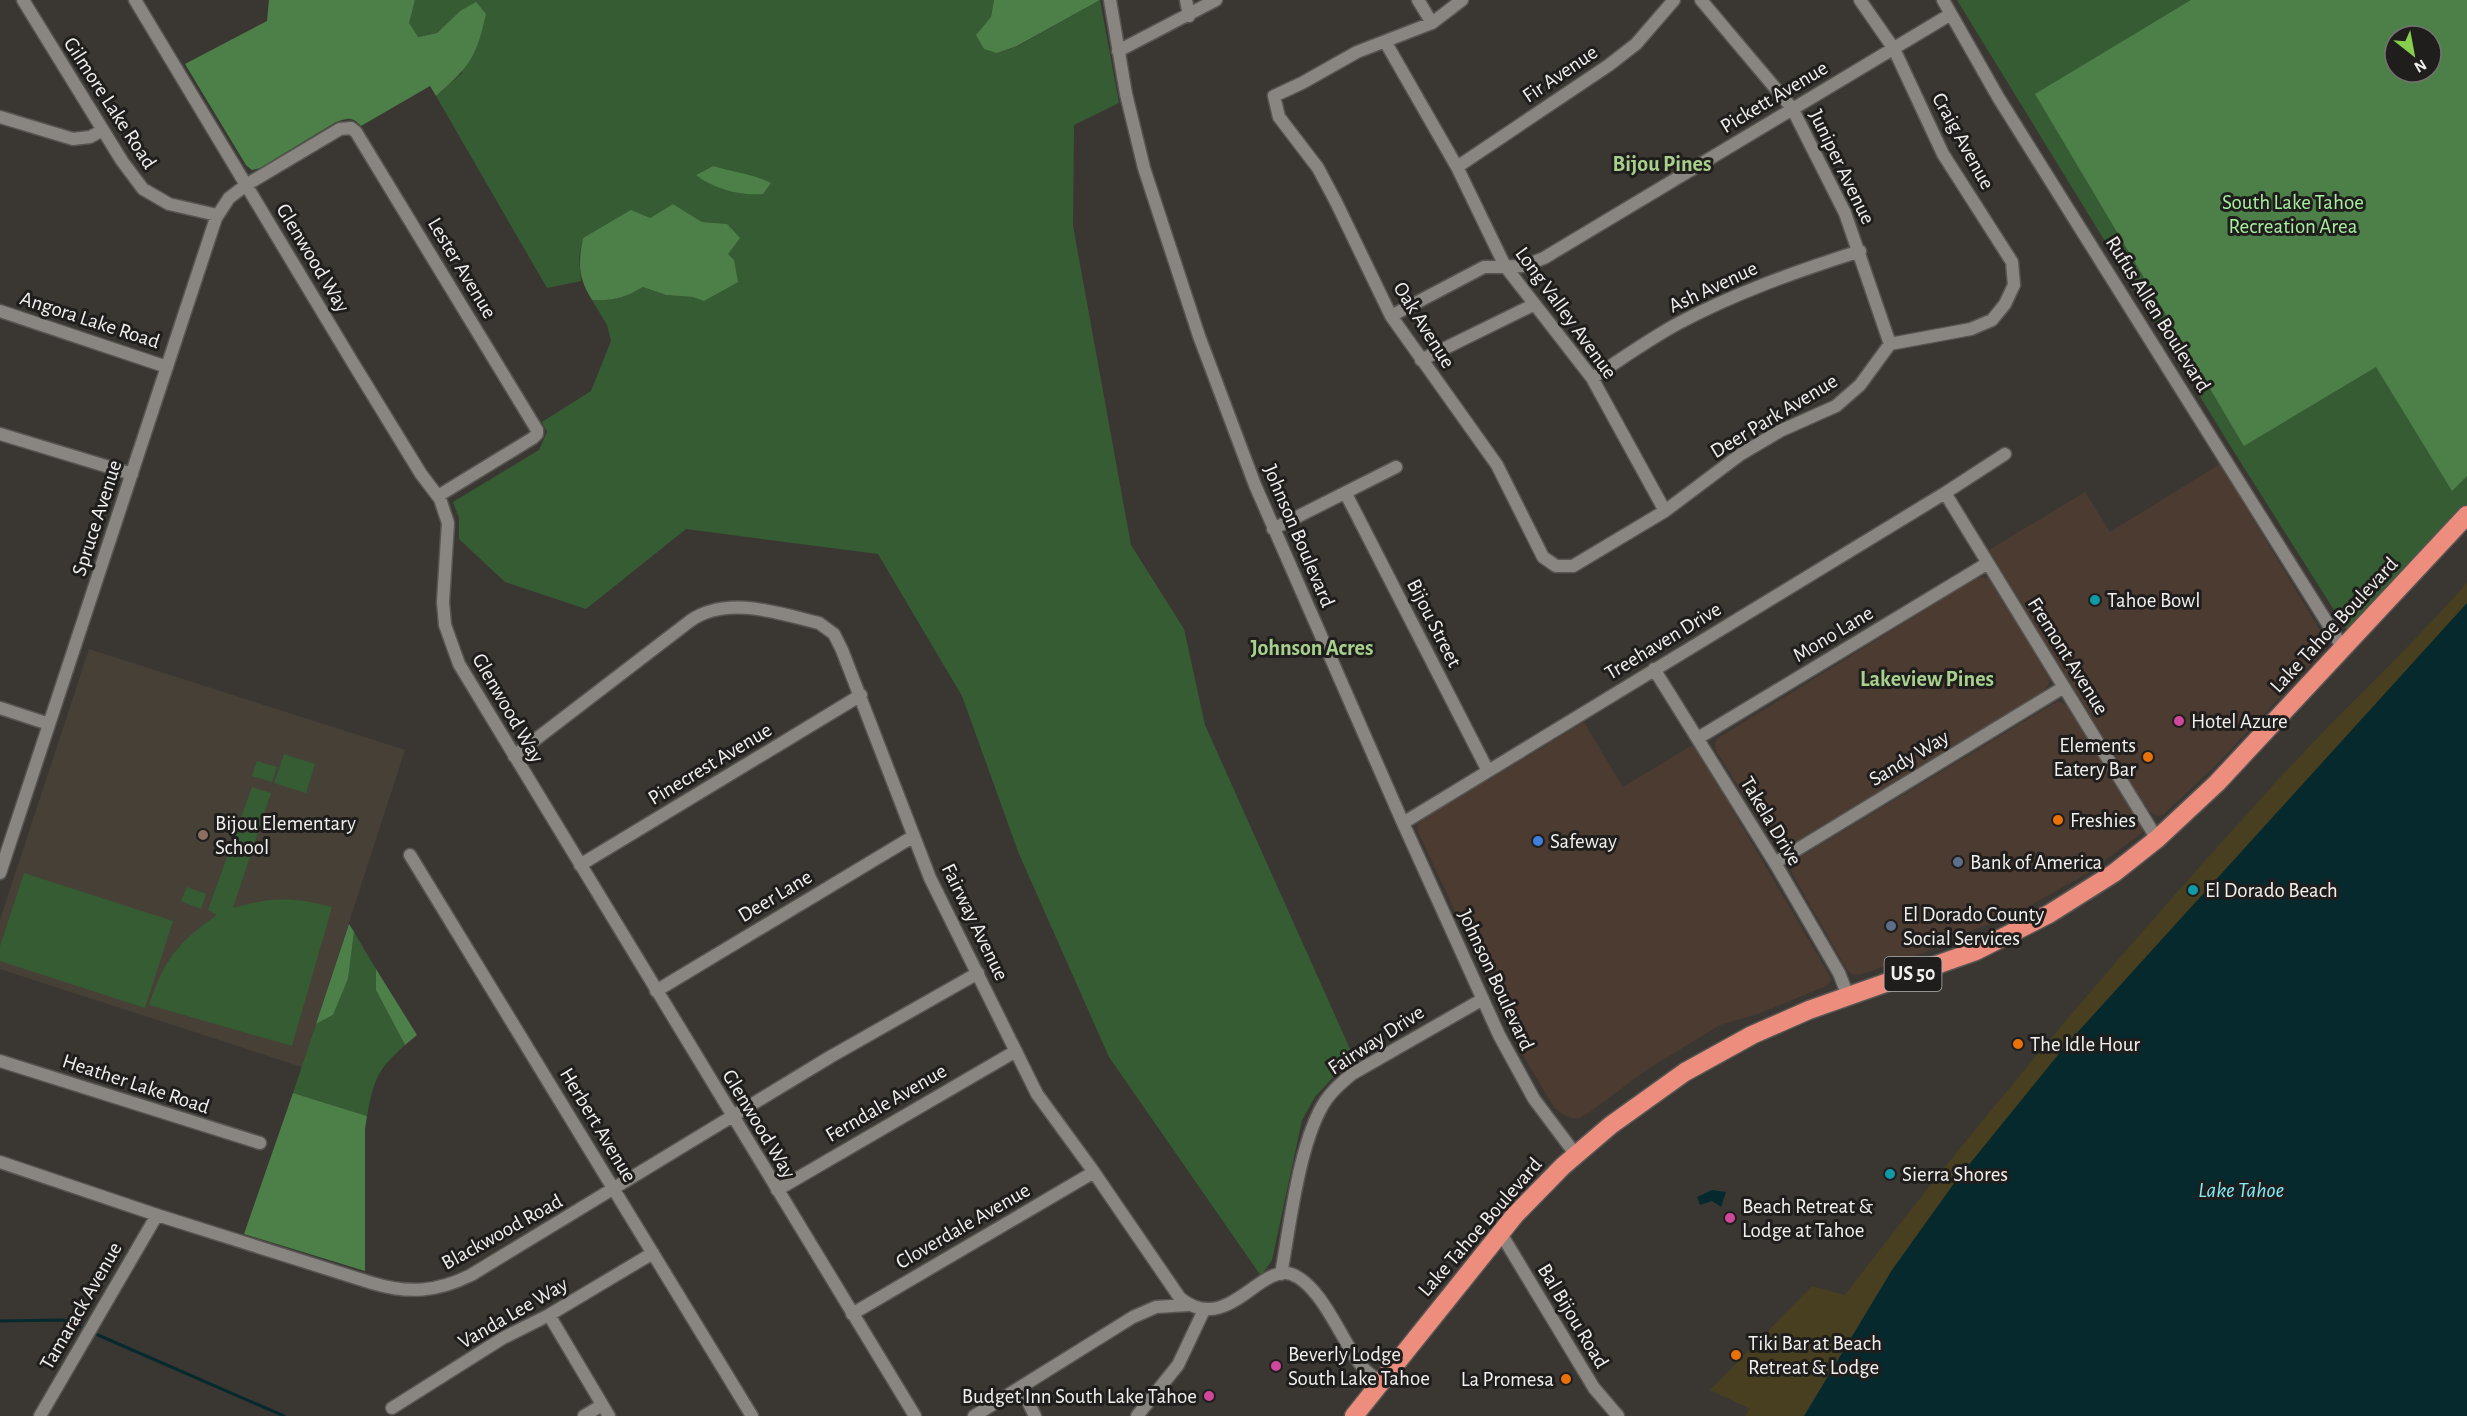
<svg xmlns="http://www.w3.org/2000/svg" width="2467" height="1416" font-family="'Alegreya Sans',sans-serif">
	<rect width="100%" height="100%" fill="#3a3733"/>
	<!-- commercial -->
	<path fill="#4b3b30" d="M2220,464L2324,637L2327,647L2217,764L2163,815L2156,816L2148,810L1989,550L2085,492L2110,532Z
		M1982,577L1989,578L1992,583L2048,673L2050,679L2048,686L2039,695L1785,848L1776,847L1715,749V743L1718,738L1975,579Z
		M2058,701L2068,706L2142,826V833L2086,874L2010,917L1959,935L1932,950L1859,975L1852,974L1847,970L1793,875L1791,869L1797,859Z
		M1584,722L1623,787L1694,744L1831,978L1830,983L1824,987L1758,1014L1720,1025L1645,1071L1590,1112L1579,1118H1572L1562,1114L1554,1107L1522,1054L1417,830L1418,824L1424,819Z"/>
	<!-- built -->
	<path fill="#464037" d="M89,649L405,750L302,1067L0,969V920Z"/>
	<!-- green -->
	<path fill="#365c33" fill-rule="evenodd" d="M415,0H994L991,17L997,53L1018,46L1100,0L1119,103L1074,125L1073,226L1131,545L1184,629L1205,725L1355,1060L1336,1074L1315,1097L1302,1120L1272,1260L1261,1276L1109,1057L1019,854L962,696L878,554L686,529L586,609L505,582L459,539V518L453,502L539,450L547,432L542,422L591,391L611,341L607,325L592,300C612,301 625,298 643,287L666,295L693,297L727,254V224L702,222L673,204L650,218L617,220L583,238L579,257L581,281L547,288L436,96L462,73L460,11L437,33L417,37L408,23ZM713,166L745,176L761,178L696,175Z
		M1957,0H2467V507L2348,632L2231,447ZM2395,36H2431V72H2395Z
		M284,754L315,764L306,793L274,783Z
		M257,761L277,767L272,782L252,776Z
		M252,787L271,793L233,908C270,897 294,897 332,907L292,1046L149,1005C164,960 178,942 217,915L208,910Z
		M24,873L173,921L145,1008L0,961V946Z
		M187,887L206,894L201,909L181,901Z
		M354,932L376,969V990L405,1045C377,1070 374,1079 367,1116L293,1093L316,1024L333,1015L348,979Z"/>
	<!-- forest -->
	<path fill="#4d8049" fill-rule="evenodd" d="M269,0H415L409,23L418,37L437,33L460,11L476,2L486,14C476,58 470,66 436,96L430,86L361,126C352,116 348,118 336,122L260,168L252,170L246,165L185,64L267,21Z
		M994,0H1100L1017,46L997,53L984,49L976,35L991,17Z
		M2191,0H2467V476L2452,491L2376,367L2244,446L2035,94ZM2395,36H2431V72H2395Z
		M713,166C732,172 754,174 771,183L763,194C740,196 714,189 696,175Z
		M673,204L702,222L727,224L740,238L728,254L734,260L738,282L704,301L693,297L666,295L643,287C625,298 612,301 592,300C578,277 578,264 583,238L631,210L650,218Z
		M349,924L354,932L348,979L333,1015L316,1024Z
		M376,969L417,1035L405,1045L376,990Z
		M293,1093L367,1116L365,1129V1271L244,1234Z"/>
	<!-- sand -->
	<path fill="#473f1f" d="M2467,583V606L1805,1416H1745L1750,1409L1710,1390L1812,1286L1845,1295C1980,1117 2126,947 2276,782C2338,714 2406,652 2467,583Z"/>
	<!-- water -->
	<path fill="#05292d" d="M2467,603V1416H1804L1892,1270L1955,1182L2066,1045Z
		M1712,1190L1726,1192L1721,1207L1712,1201L1700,1205L1697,1197Z"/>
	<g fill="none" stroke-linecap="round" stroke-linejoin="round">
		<!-- stream -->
		<path stroke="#05292d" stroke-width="3" d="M0,1321L63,1320L80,1327
			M98,1335L284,1416"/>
		<!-- minor casing -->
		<g stroke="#575552" stroke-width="15">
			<path id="minor" d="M23,0L122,161L143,189L169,204L217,215
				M135,0L353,363L421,474L440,499L448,523L443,602L445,625L459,664L915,1416
				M1110,0L1126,94L1144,168L1199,336L1255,485L1403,823L1499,1035L1534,1099L1576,1155
				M1186,0L1189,16
				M1418,0L1432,23
				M1462,0L1432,23L1357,52L1302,83L1274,96L1279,117L1318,168L1336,202L1391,316L1497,465L1543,557L1556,566H1573L1665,511L1741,454L1780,431L1836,406L1860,385L1890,344L1971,329L1992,320L2005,304L2014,285L2012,262L1943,154L1894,49L1860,0
				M1701,0L1792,108L1845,213L1890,344
				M1943,0L1998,97L2343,648
				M1386,43L1457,167L1505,266L1592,378L1665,511
				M1118,51L1216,0
				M0,117L73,139L90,137L103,130
				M1457,167L1609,65L1636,44L1674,0
				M0,311L167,367
				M1391,316L1484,267L1524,266L1544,258L1951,14
				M1421,360L1533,305
				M1592,378C1620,360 1648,340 1677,324C1735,293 1797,271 1860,251
				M0,434L132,474
				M1945,493L2157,839
				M1346,494L1488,771
				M1273,529L1396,467
				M1654,669L1775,863L1839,973L1848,996
				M0,708L49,724
				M1698,738L1988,563
				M514,756L690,621C727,595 778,613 819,623L834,634L842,650L930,878L1037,1094L1091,1168L1180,1298C1227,1336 1259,1264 1291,1274C1321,1284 1342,1341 1360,1364C1365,1372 1374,1377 1381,1382
				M1403,823L1945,493L2005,454
				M410,855L752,1416
				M1775,863L2064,687
				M580,865L861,695
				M0,873L216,218L229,198L246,185L340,129L351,128L356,132L537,430V434L533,438L438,496
				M656,991L914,836
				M0,1061L260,1143
				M0,1162L157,1215L372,1283C408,1294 437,1292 471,1275L830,1057L978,973
				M777,1190L1016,1051
				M1500,1232L1594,1388L1618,1416
				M1281,1274C1290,1226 1299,1140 1326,1100C1333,1090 1342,1082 1352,1074L1483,999
				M852,1314L1094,1172
				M549,1315L609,1416
				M1021,1387L1035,1416
				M392,1408L503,1338L549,1315L653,1253
				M40,1416L157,1215
				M584,1416L602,1405
				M974,1416L1133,1317L1156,1307L1188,1305
				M1137,1416L1178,1365L1204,1310"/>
		</g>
		<!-- highway casing -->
		<g stroke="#575552" stroke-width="21">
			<path id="highway" d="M1354,1416L1515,1215L1563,1166L1611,1125L1685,1072L1752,1035L1809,1010L1976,951L2049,914L2114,873L2157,839L2217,783L2467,515"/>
		</g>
		<!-- minor -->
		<use href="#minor" stroke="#898682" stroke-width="12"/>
		<!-- highway -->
		<use href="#highway" stroke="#ec8d7d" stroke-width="18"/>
	</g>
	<!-- markers -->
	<g fill="#0f9aa8" stroke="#201e1d" stroke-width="2">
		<circle cx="2095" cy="600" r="6"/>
		<circle cx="2193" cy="890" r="6"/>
		<circle cx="1890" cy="1174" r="6"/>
	</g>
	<g fill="#d1479c" stroke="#201e1d" stroke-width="2">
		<circle cx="2179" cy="721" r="6"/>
		<circle cx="1730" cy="1218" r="6"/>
		<circle cx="1276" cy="1366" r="6"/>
		<circle cx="1209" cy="1396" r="6"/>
	</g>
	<g fill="#e8710a" stroke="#201e1d" stroke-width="2">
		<circle cx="2148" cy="757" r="6"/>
		<circle cx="2058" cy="820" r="6"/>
		<circle cx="2018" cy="1044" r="6"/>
		<circle cx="1736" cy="1355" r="6"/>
		<circle cx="1566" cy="1379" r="6"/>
	</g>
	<circle fill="#8d6e63" stroke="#201e1d" stroke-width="2" cx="203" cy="835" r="6"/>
	<circle fill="#3f7fe0" stroke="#201e1d" stroke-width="2" cx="1538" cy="841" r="6"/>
	<g fill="#5c6f8a" stroke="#201e1d" stroke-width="2">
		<circle cx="1958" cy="862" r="6"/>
		<circle cx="1891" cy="926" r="6"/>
	</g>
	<g text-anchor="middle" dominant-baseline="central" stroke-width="6" stroke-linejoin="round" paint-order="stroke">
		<!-- shield labels -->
		<rect fill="#201e1d" stroke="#b3b1af" stroke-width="1.5" x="1884.5" y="957" width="57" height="34" rx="4.5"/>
		<g font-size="20" font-weight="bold" fill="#f2f0ee">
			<text x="1913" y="974">US 50</text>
		</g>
		<!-- street labels -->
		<g font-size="21" fill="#f2f0ee" stroke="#201e1d">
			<text transform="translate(1560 74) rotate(-34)">Fir Avenue</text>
			<text transform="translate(1774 97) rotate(-31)">Pickett Avenue</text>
			<text transform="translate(110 103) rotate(57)">Gilmore Lake Road</text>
			<text transform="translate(1963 141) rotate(61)">Craig Avenue</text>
			<text transform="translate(1842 167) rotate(64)">Juniper Avenue</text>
			<text transform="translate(313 258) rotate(59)">Glenwood Way</text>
			<text transform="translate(462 268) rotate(59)">Lester Avenue</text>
			<text transform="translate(1713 287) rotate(-25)">Ash Avenue</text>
			<text transform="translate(1566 313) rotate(54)">Long Valley Avenue</text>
			<text transform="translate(2158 314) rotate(58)">Rufus Allen Boulevard</text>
			<text transform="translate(90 320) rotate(18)">Angora Lake Road</text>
			<text transform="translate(1424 325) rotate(58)">Oak Avenue</text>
			<text transform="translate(1774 416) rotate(-31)">Deer Park Avenue</text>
			<text transform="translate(97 518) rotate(-72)">Spruce Avenue</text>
			<text transform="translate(1299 536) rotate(67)">Johnson Boulevard</text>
			<text transform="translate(1434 623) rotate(63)">Bijou Street</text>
			<text transform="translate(2334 625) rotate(-47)">Lake Tahoe Boulevard</text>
			<text transform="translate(1833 634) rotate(-31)">Mono Lane</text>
			<text transform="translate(1663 641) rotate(-31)">Treehaven Drive</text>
			<text transform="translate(2068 656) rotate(58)">Fremont Avenue</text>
			<text transform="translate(508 708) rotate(60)">Glenwood Way</text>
			<text transform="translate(1909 758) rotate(-31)">Sandy Way</text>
			<text transform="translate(710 764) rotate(-31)">Pinecrest Avenue</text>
			<text transform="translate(1771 821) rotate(59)">Takela Drive</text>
			<text transform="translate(775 896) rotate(-31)">Deer Lane</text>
			<text transform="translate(975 922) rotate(64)">Fairway Avenue</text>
			<text transform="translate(1496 980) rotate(65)">Johnson Boulevard</text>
			<text transform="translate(1376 1040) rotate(-33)">Fairway Drive</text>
			<text transform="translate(136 1084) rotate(18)">Heather Lake Road</text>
			<text transform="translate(886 1103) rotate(-30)">Ferndale Avenue</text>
			<text transform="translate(759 1124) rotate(59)">Glenwood Way</text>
			<text transform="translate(598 1125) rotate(59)">Herbert Avenue</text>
			<text transform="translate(963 1226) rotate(-30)">Cloverdale Avenue</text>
			<text transform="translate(1480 1227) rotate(-49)">Lake Tahoe Boulevard</text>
			<text transform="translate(502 1232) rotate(-29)">Blackwood Road</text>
			<text transform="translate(81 1306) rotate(-60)">Tamarack Avenue</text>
			<text transform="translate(513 1313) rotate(-30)">Vanda Lee Way</text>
			<text transform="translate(1573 1316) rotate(59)">Bal Bijou Road</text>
		</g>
		<!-- park labels -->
		<g font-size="21" fill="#a7f0a0" stroke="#201e1d">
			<text x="2293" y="202">South Lake Tahoe<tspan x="2293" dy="24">Recreation Area</tspan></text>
		</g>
		<!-- poi labels -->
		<g font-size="21" fill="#f2f0ee" stroke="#201e1d" text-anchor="start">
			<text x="2107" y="600">Tahoe Bowl</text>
			<text x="2191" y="721">Hotel Azure</text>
			<text x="2136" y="745" text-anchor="end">Elements<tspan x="2136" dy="24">Eatery Bar</tspan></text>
			<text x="2070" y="820">Freshies</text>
			<text x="215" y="823">Bijou Elementary<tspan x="215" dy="24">School</tspan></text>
			<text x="1550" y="841">Safeway</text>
			<text x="1970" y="862">Bank of America</text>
			<text x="2205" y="890">El Dorado Beach</text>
			<text x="1903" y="914">El Dorado County<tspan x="1903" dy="24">Social Services</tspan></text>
			<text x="2030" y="1044">The Idle Hour</text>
			<text x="1902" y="1174">Sierra Shores</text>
			<text x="1742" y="1206">Beach Retreat &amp;<tspan x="1742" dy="24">Lodge at Tahoe</tspan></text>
			<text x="1748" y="1343">Tiki Bar at Beach<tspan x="1748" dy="24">Retreat &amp; Lodge</tspan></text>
			<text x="1288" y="1354">Beverly Lodge<tspan x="1288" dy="24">South Lake Tahoe</tspan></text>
			<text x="1554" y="1379" text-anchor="end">La Promesa</text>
			<text x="1197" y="1396" text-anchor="end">Budget Inn South Lake Tahoe</text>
		</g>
		<!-- neighbourhood labels -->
		<g font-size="22" font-weight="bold" fill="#a7d08d" stroke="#201e1d">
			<text x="1662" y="164">Bijou Pines</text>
			<text x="1312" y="648">Johnson Acres</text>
			<text x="1927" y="679">Lakeview Pines</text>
		</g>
		<!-- water labels -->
		<g font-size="22" font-style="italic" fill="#7feffa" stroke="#201e1d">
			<text x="2241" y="1190">Lake Tahoe</text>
		</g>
	</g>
	<!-- north arrow -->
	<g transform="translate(2413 54) rotate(149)"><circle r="28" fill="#201e1d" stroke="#747271" stroke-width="1.5"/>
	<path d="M0-4.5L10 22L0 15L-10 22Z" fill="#86cf4c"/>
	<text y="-9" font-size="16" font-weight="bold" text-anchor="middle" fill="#f2f0ee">N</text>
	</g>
</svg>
